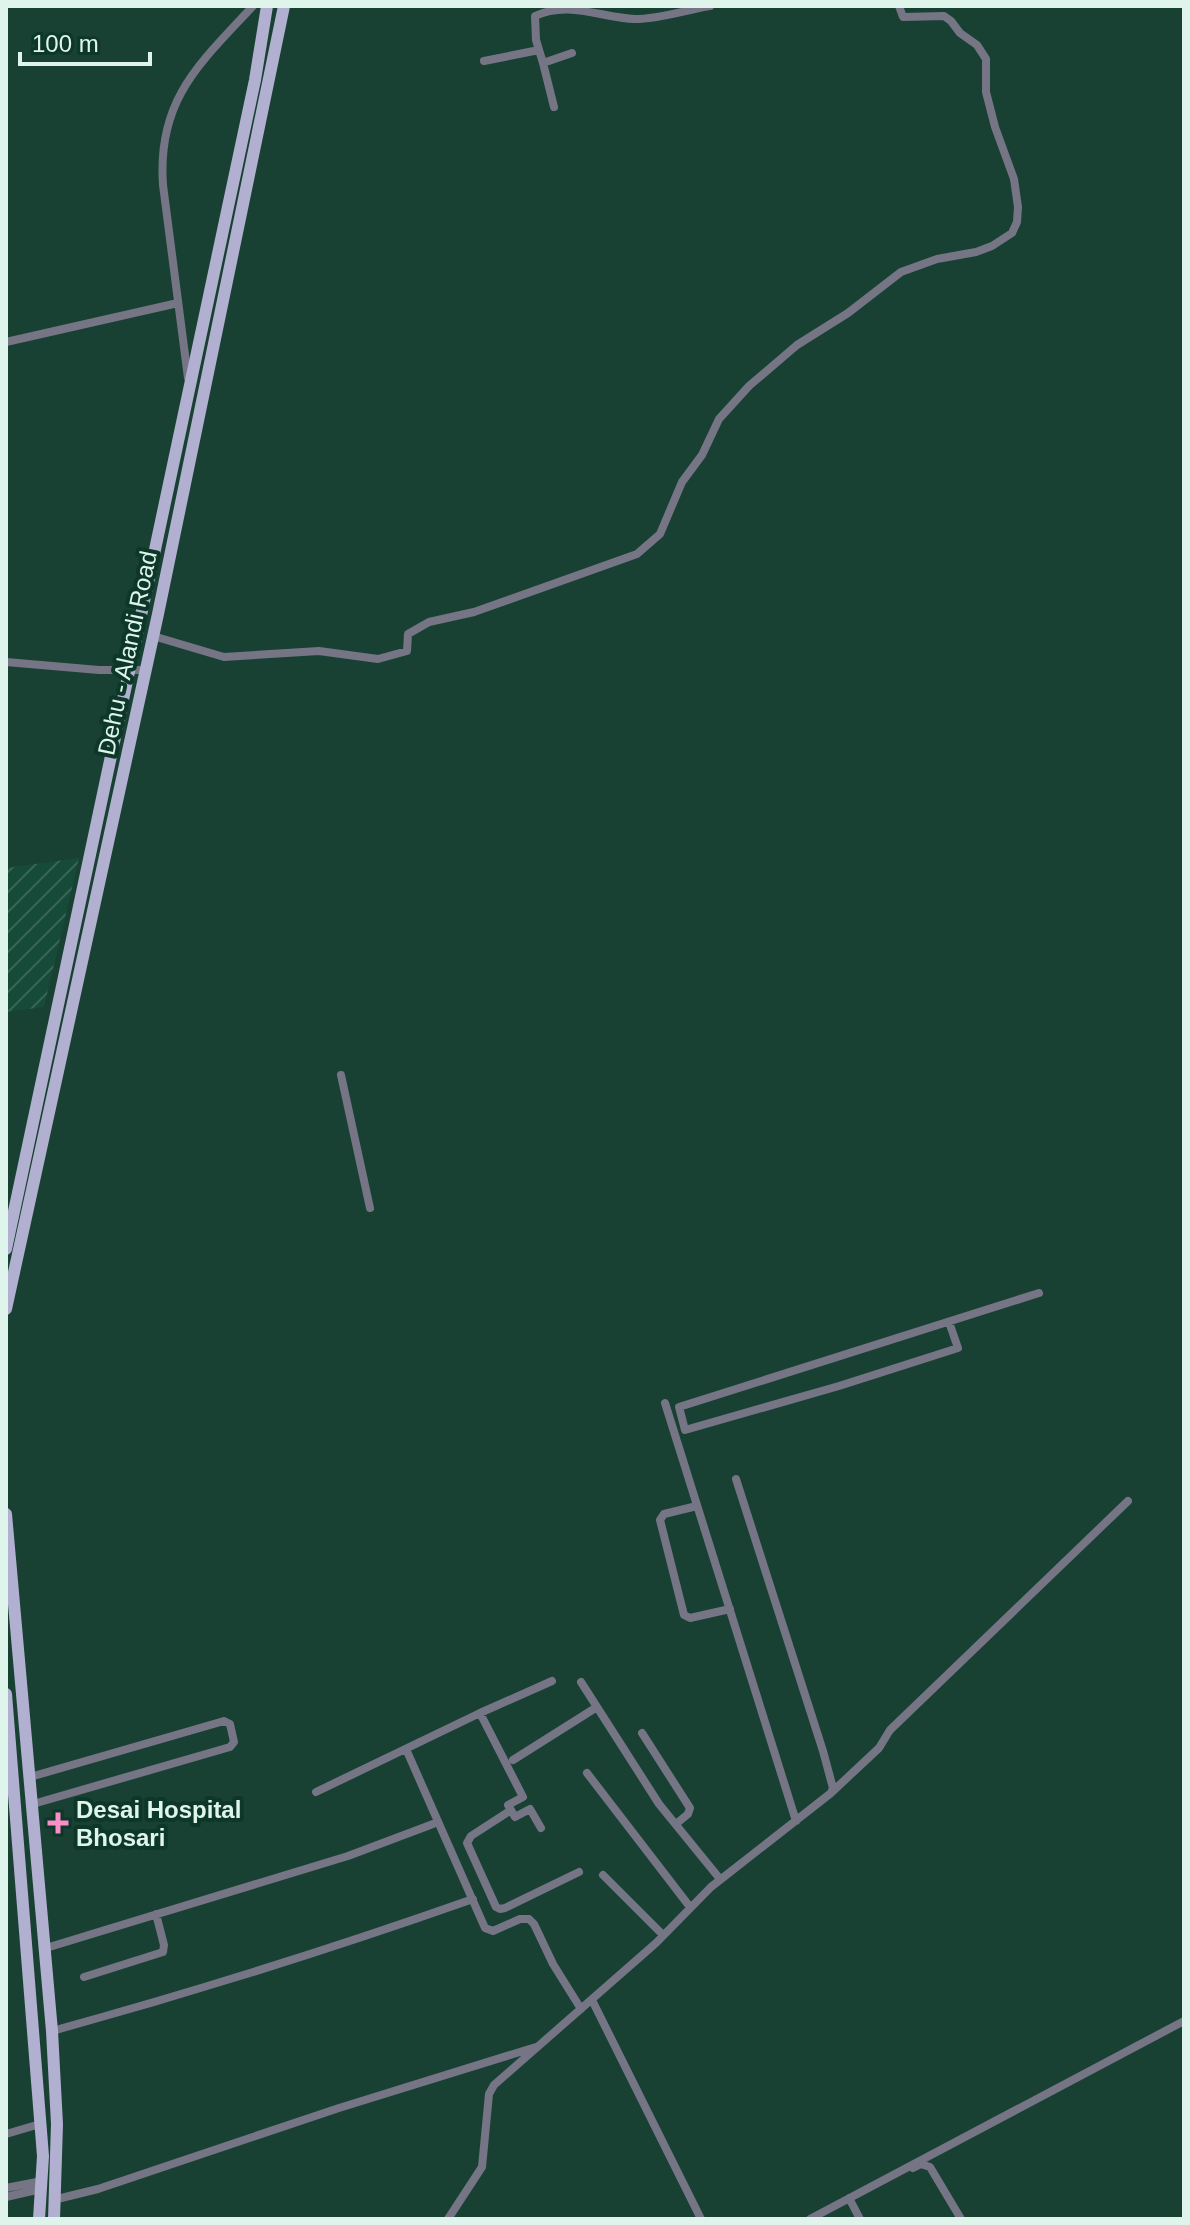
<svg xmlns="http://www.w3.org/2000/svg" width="1190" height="2225" font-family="Helvetica,sans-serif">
	<defs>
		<pattern id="industrial-furrows" width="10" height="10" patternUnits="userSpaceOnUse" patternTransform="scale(2)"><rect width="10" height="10" fill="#164a39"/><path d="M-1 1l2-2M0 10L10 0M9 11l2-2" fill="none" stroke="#376556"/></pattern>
	</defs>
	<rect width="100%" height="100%" fill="#194133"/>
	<!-- industrial -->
	<path fill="url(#industrial-furrows)" d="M79,858L44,1007L6,1012V868Z"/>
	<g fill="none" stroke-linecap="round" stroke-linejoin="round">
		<!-- street -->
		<path stroke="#767585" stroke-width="8" d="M572,53L543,63L536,40L535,16C568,0 602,18 635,19C660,19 685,10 710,6
			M484,61L539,50
			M543,63L554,107
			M6,342L178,303
			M188,378L163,185C157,100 199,64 253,6
			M153,636L224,657L319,651L378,659L407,651L408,634L429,622L474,612L637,554L660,534L682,482L702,455L719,419L749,386L797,345L848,313L901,272L937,259L976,252L992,246L1012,233L1017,222L1018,207L1014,179L995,127L986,92V59L977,45L960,33L951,21L944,16L903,17L899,6
			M6,662L99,670H146
			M341,1075L370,1208
			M949,1322L958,1348L839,1386L685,1430L679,1407L1039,1293
			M665,1403L796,1821
			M697,1506L664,1514L660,1520L684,1615L690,1618L730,1609
			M581,1682L659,1804L720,1879
			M480,1713L552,1681
			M642,1733L690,1808L688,1814L676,1824
			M406,1749L485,1928L493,1931L520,1919H529L534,1924L553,1964L581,2009
			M513,1760L597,1707
			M587,1773L690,1907
			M30,1777L224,1721L230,1724L234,1742L230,1747L33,1804
			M316,1792L480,1713L523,1797L508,1805L515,1817L530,1809L541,1828
			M832,1792L879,1748L890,1730L1128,1501
			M511,1810L471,1836L467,1843L496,1907L500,1909L505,1908L579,1872
			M603,1875L663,1935
			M46,1948L348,1856L433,1824
			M84,1977L163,1952L164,1945L156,1914
			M592,2000L701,2219
			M52,2031C194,1992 334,1948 473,1899
			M6,2134L40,2124
			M913,2168L921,2164L930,2167L961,2219
			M6,2188L42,2181
			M6,2197L41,2189
			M849,2198L860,2219
			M53,2200L98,2189L339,2108L536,2047
			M448,2219L482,2167L489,2094L494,2085L656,1943L711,1887L831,1793L833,1788L823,1751L736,1479
			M810,2219L1184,2021"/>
		<!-- primary -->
		<path stroke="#b2b0d0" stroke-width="12" d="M6,1249L255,80L267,6
			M6,1309L158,614L284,6
			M6,1514L52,2031L57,2124L54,2219
			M6,1694L43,2156L39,2219"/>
	</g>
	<!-- markers -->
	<path fill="#fa8fc8" stroke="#0d3729" stroke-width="3" d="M54 1811h8v8h8v8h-8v8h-8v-8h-8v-8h8z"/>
	<g text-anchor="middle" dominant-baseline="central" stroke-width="8" stroke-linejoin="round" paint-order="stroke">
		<!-- street labels -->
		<g font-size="24" fill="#dff5ec" stroke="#0d3729">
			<text transform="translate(127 653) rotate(-78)">Dehu - Alandi Road</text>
		</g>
		<!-- poi labels -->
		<g font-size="24" font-weight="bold" fill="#dff5ec" stroke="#0d3729" text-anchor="start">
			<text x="76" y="1809">Desai Hospital<tspan x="76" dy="28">Bhosari</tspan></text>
		</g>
	</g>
	<!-- border -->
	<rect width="1190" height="2225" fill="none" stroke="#dff5ec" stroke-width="16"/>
	<!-- scale -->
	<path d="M20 52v12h130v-12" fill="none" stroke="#dff5ec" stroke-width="4"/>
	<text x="32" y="52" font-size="24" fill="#dff5ec" stroke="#0d3729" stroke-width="6" paint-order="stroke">100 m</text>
</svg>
